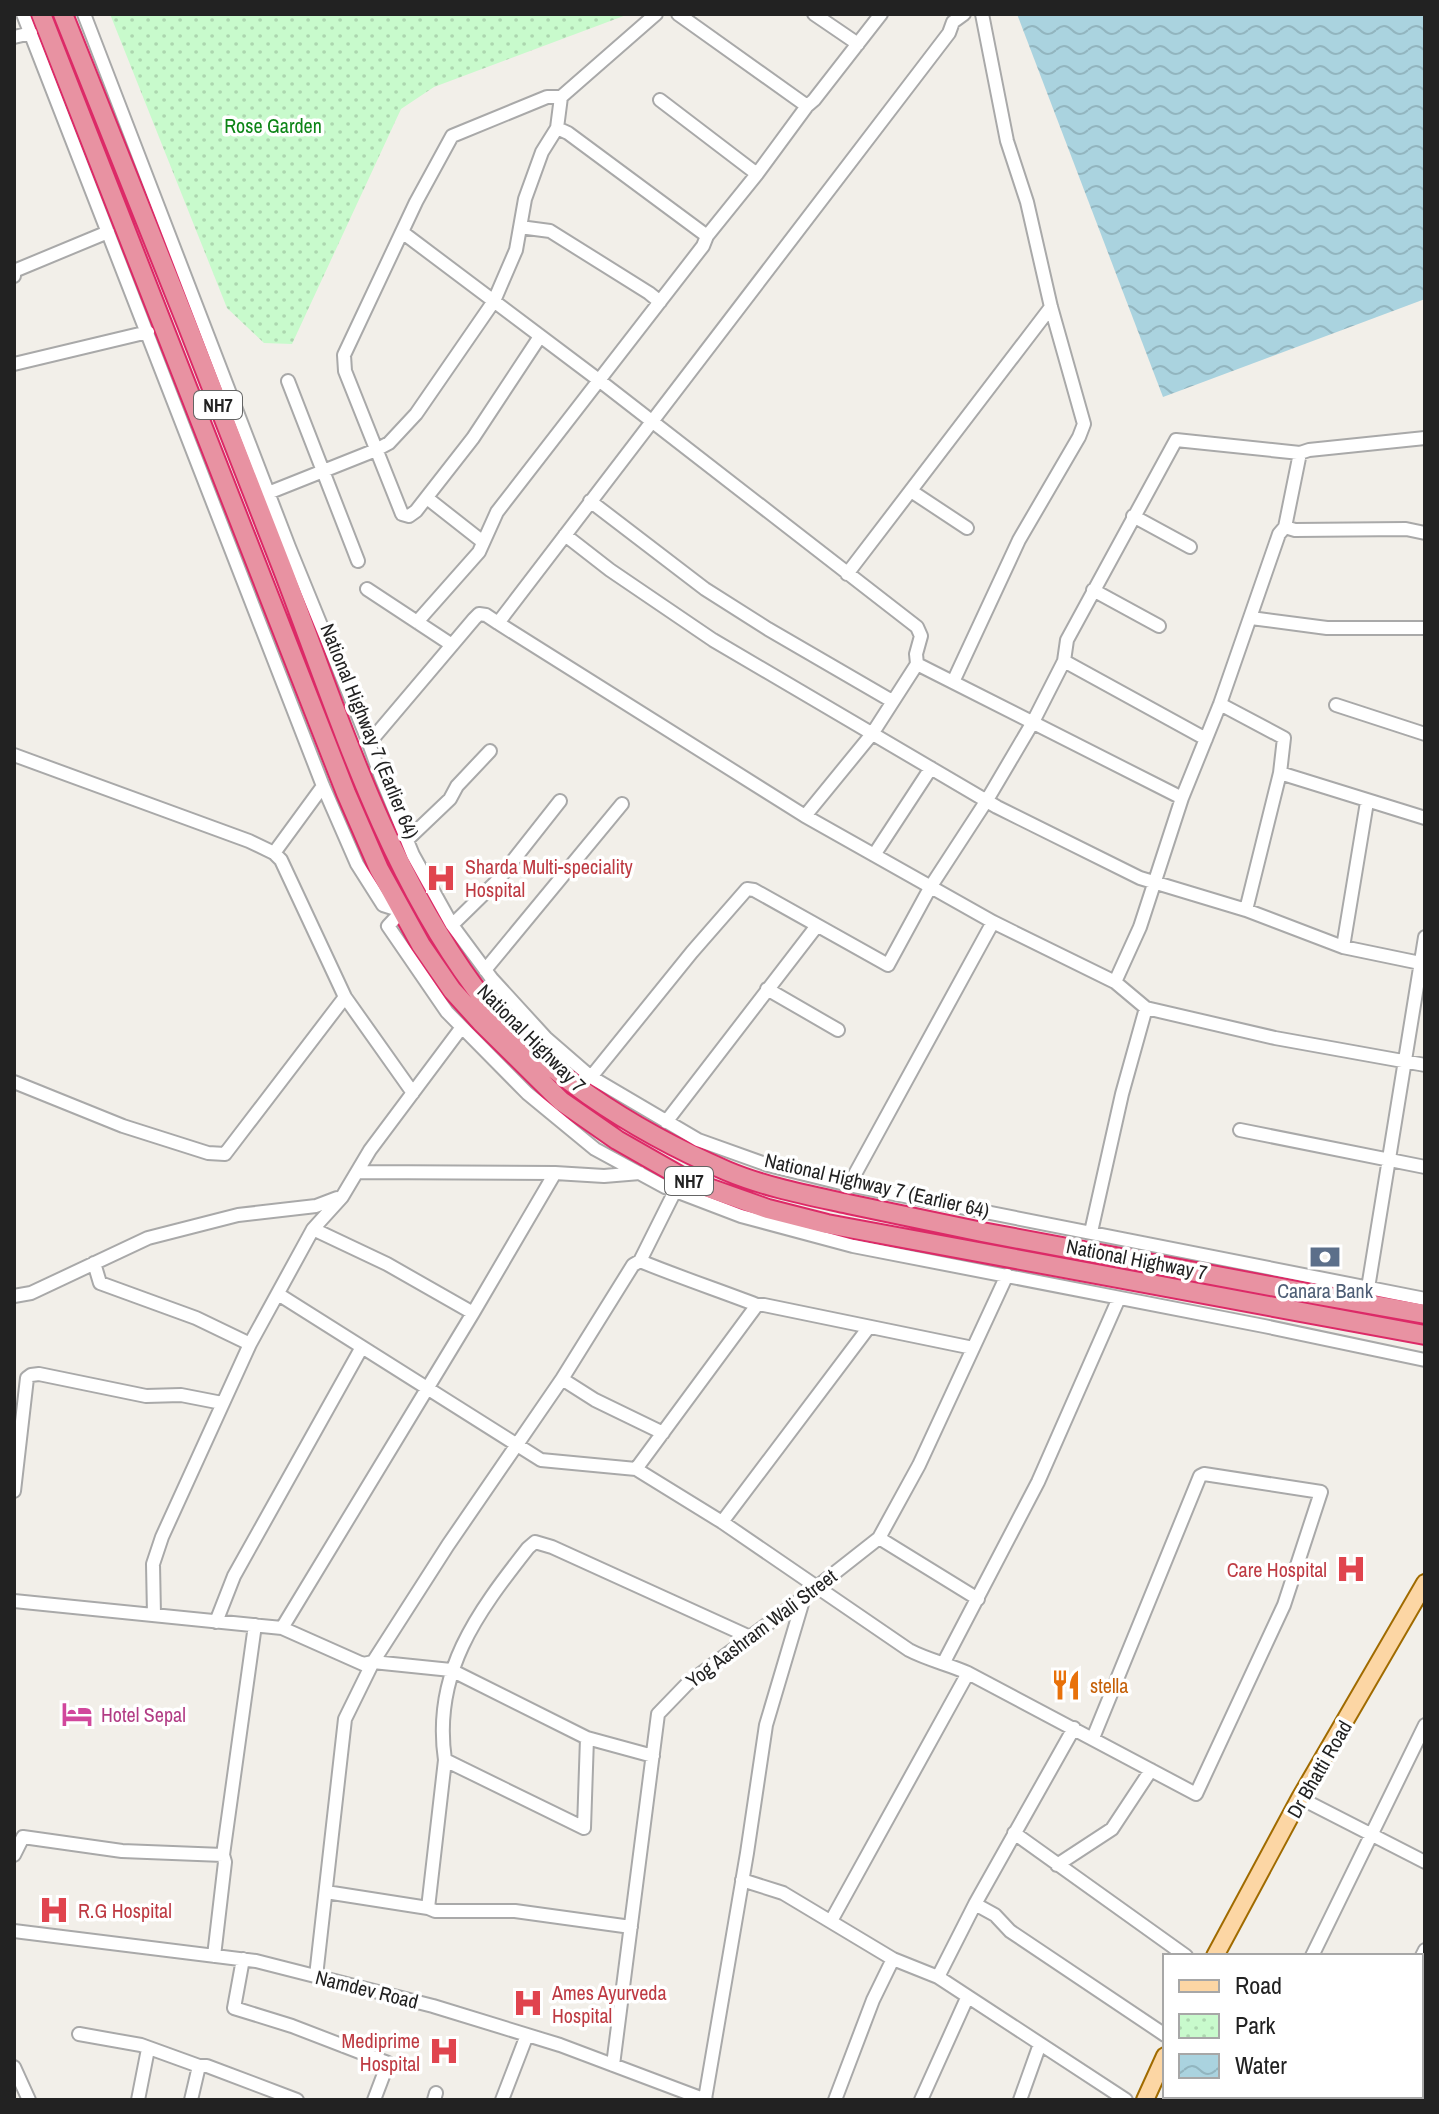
<svg xmlns="http://www.w3.org/2000/svg" width="1439" height="2114" font-family="'Archivo Narrow',sans-serif">
	<defs>
		<pattern id="park-dots" width="8" height="8" patternUnits="userSpaceOnUse" patternTransform="scale(2)"><rect width="8" height="8" fill="#c8facc"/><path d="M2 2h.1M6 6h.1" fill="none" stroke="#acd6af" stroke-width="1.8" stroke-linecap="round"/></pattern>
		<pattern id="water-waves" width="16" height="10" patternUnits="userSpaceOnUse" patternTransform="scale(2)"><rect width="16" height="10" fill="#aad3df"/><path d="M0 5q4-4 8 0t8 0" fill="none" stroke="#92b5bf"/></pattern>
	</defs>
	<rect width="100%" height="100%" fill="#f2efe9"/>
	<!-- park -->
	<path fill="url(#park-dots)" d="M110,14H629L434,87L401,109L292,344L264,343L227,308Z"/>
	<!-- water -->
	<path fill="url(#water-waves)" d="M1017,14H1425V299L1163,397Z"/>
	<g fill="none" stroke-linecap="round" stroke-linejoin="round">
		<!-- minor casing -->
		<g stroke="#a9a9a9" stroke-width="16">
			<path id="minor" d="M23,14L323,786L357,864L383,905L402,911L388,926L447,1012L527,1093L595,1149L665,1187L741,1216L853,1246L1264,1326L1425,1360
				M84,14L289,547L367,738L381,777L413,855L452,925L492,979L546,1038L591,1077L698,1140L768,1165L849,1185L1425,1299
				M678,14L807,106
				M814,14L858,44
				M964,14L953,22L949,33L498,623L805,816L993,922L1115,982L1146,1008L1275,1038L1425,1065
				M14,37L31,33
				M660,100L757,174
				M557,128L568,133L707,236
				M520,227L550,231L649,293L660,302
				M402,232L600,381L917,627L921,636L916,654L917,664L872,734L805,816
				M14,276V271L108,232
				M539,338L473,438L416,511L409,516L402,514L345,371L344,355L416,202L452,136L547,97H561
				M14,364L148,332
				M288,381L358,561
				M911,491L967,528
				M268,493L376,450L389,443L416,414L494,301L516,250L525,199L542,152L557,128L561,97L656,14
				M427,498L483,542
				M590,501L705,589L768,629L892,701
				M1133,516L1190,547
				M1285,527L1295,530L1406,529L1425,533
				M565,535L610,570L713,640L997,807L1140,878L1246,910L1343,947L1425,964
				M847,574L1051,307
				M367,589L452,645
				M1093,590L1159,626
				M1251,618L1327,628H1425
				M417,622L479,552L497,512L703,246L707,236L757,174L807,106L814,100L881,14
				M917,664L1182,798
				M953,682L1019,540L1079,437L1084,424L1051,307L1027,202L1007,141L982,14
				M1220,704L1284,738L1280,773L1246,910
				M1336,705L1425,734
				M1206,739L1064,661L1067,640L1176,440L1300,453L1309,450L1425,438
				M369,743L474,619L479,614L486,615L498,623
				M14,755L249,841L274,853L281,860L345,997L413,1093
				M1280,773L1425,818
				M407,840L450,799L457,786L490,751
				M274,853L323,786
				M874,855L931,768
				M452,925L497,881L560,801
				M1343,947L1367,802
				M485,970L622,804
				M1115,982L1140,927L1182,798L1220,704L1279,534L1285,527L1300,453
				M767,989L838,1030
				M591,1077L692,952L747,889L754,890L888,965L931,886L987,800L1033,722L1064,661
				M14,1082L123,1126L208,1153L225,1154L345,997
				M666,1122L816,927
				M1240,1130L1425,1167
				M358,1172L555,1173L604,1176L640,1173
				M849,1185L993,922
				M313,1229L387,1264L473,1313
				M1091,1232L1122,1094L1146,1008
				M640,1261L675,1191
				M94,1263L100,1283L196,1318L250,1344
				M1368,1288L1425,937
				M278,1294L541,1460L636,1469L722,1522L909,1650C928,1660 948,1664 968,1673L1196,1794L1284,1605L1321,1492L1204,1474L1200,1476L1093,1738
				M14,1296L31,1293L148,1238L238,1215L316,1206L337,1198
				M562,1379L595,1400L663,1433
				M636,1469L757,1305
				M14,1491L27,1378L31,1375L39,1374L146,1396L181,1395L222,1403
				M722,1522L869,1327
				M879,1538L978,1599
				M14,1601L282,1628L363,1664L373,1662L451,1670L587,1738L653,1756
				M154,1615L153,1564L162,1537L250,1344L313,1229L342,1197L370,1150L462,1027
				M216,1622L234,1576L362,1347
				M282,1628L473,1313L555,1173
				M944,1662L1038,1482L1119,1298
				M445,1760L584,1828L587,1738
				M1300,1798L1425,1862
				M1014,1833L1186,1956
				M14,1855L23,1837L122,1851L223,1855
				M1057,1865L1112,1829L1151,1770
				M742,1880L783,1893L893,1959L938,1977L1126,2100
				M326,1892L428,1908
				M975,1904L995,1915L1010,1931L1165,2035
				M831,1921L968,1673
				M631,1927L515,1911H435L428,1908L445,1760C432,1673 477,1613 528,1548L535,1542L552,1547L750,1637
				M14,1931L256,1961L433,2006L560,2045L706,2100
				M214,1956L225,1862L223,1855L255,1625
				M1312,1956L1425,1725
				M1421,1958L1425,1950
				M243,1959L234,2008L292,2026L388,2063L374,2100
				M316,1976L345,1719L373,1662L448,1545L562,1379L633,1265L640,1261C679,1277 718,1290 757,1305H764L973,1348
				M938,1977L975,1904L1074,1728
				M79,2034L141,2045L199,2066H207L297,2100
				M613,2065L658,1714L687,1684L804,1597L879,1538L919,1465L1007,1275
				M14,2067L29,2100
				M705,2099L747,1853L766,1725L804,1597
				M138,2100L148,2049
				M191,2100L199,2066
				M434,2100L436,2093
				M502,2100L527,2035
				M835,2100L873,2000L893,1959
				M921,2100L967,1998
				M1020,2100L1040,2044
				M1239,2100L1241,2096
				M1348,2100L1350,2096"/>
		</g>
		<!-- major casing -->
		<g stroke="#a06b00" stroke-width="20">
			<path id="major" d="M1215,1956L1300,1798L1425,1583
				M1145,2100L1165,2056"/>
		</g>
		<!-- highway casing -->
		<g stroke="#dc2a67" stroke-width="22">
			<path id="highway" d="M41,14L346,793L379,869L421,945L452,990L481,1022L561,1101L617,1140L689,1181L768,1209L827,1224L1425,1335
				M63,14C138,199 211,384 283,570C338,713 383,863 475,988C534,1069 636,1132 727,1171C765,1187 807,1195 848,1204C893,1213 937,1223 982,1232C1129,1260 1277,1288 1425,1314"/>
		</g>
		<!-- minor -->
		<use href="#minor" stroke="#fff" stroke-width="12"/>
		<!-- major -->
		<use href="#major" stroke="#fcd6a4" stroke-width="16"/>
		<!-- highway -->
		<use href="#highway" stroke="#e892a2" stroke-width="18"/>
	</g>
	<!-- icons -->
	<defs>
		<g id="hospital-bare" transform="scale(2.4)"><path d="M-5-5h3v3.5h4V-5h3V5h-3V1.5h-4V5h-3Z" fill="#e0444e" stroke="#fff" stroke-width="2.5" paint-order="stroke"/></g>
		<g id="bank-bare" transform="scale(2.4)"><path d="M-6-4H6V4H-6ZM0-2.3a2.3 2.3 0 1 0 0 4.6a2.3 2.3 0 1 0 0-4.6Z" fill="#5c6f8a" stroke="#fff" stroke-width="2.5" paint-order="stroke"/></g>
		<g id="restaurant-bare" transform="scale(2.4)"><path d="M-5-6h1v4h1v-4h1v4h1v-4h1v5L-1.5 .5V6h-2V.5L-5-1ZM5-6V6H3V1.5H1.5Q1.5-4 5-6Z" fill="#e8710a" stroke="#fff" stroke-width="2.5" paint-order="stroke"/></g>
		<g id="hotel-bare" transform="scale(2.4)"><path d="M-6-4.5h1.5V1H6V5H4.5V3h-9V5H-6ZM-4 0a1.8 1.8 0 1 1 3.6 0ZM.5 0V-2.5h3Q6-2.5 6 0Z" fill="#d1479c" stroke="#fff" stroke-width="2.5" paint-order="stroke"/></g>
	</defs>
	<g fill-rule="evenodd">
		<use href="#hospital-bare" x="441" y="878"/>
		<use href="#bank-bare" x="1325" y="1257"/>
		<use href="#hospital-bare" x="1351" y="1569"/>
		<use href="#restaurant-bare" x="1066" y="1685"/>
		<use href="#hotel-bare" x="77" y="1714"/>
		<use href="#hospital-bare" x="54" y="1910"/>
		<use href="#hospital-bare" x="528" y="2003"/>
		<use href="#hospital-bare" x="444" y="2051"/>
	</g>
	<g text-anchor="middle" dominant-baseline="central" stroke-width="7" stroke-linejoin="round" paint-order="stroke">
		<!-- shield labels -->
		<g fill="#fff" stroke="#646464" stroke-width="2">
			<rect x="194" y="391" width="48" height="28" rx="6"/>
			<rect x="665" y="1167" width="48" height="28" rx="6"/>
		</g>
		<g font-size="18" font-weight="bold" fill="#222">
			<text x="218" y="405">NH7</text>
			<text x="689" y="1181">NH7</text>
		</g>
		<!-- park labels -->
		<g font-size="20" fill="#0c8416" stroke="#fff">
			<text x="273" y="125">Rose Garden</text>
		</g>
		<!-- street labels -->
		<g font-size="20" fill="#222" stroke="#fff">
			<text transform="translate(370 731) rotate(68)">National Highway 7 (Earlier 64)</text>
			<text transform="translate(532 1038) rotate(45)">National Highway 7</text>
			<text transform="translate(877 1185) rotate(13)">National Highway 7 (Earlier 64)</text>
			<text transform="translate(1137 1259) rotate(11)">National Highway 7</text>
			<text transform="translate(761 1628) rotate(-37)">Yog Aashram Wali Street</text>
			<text transform="translate(1319 1769) rotate(-60)">Dr Bhatti Road</text>
			<text transform="translate(367 1989) rotate(14)">Namdev Road</text>
		</g>
		<!-- health labels -->
		<g font-size="20" fill="#be3a42" stroke="#fff" text-anchor="start">
			<text x="465" y="866">Sharda Multi-speciality<tspan x="465" dy="23">Hospital</tspan></text>
			<text x="1327" y="1569" text-anchor="end">Care Hospital</text>
			<text x="78" y="1910">R.G Hospital</text>
			<text x="552" y="1992">Ames Ayurveda<tspan x="552" dy="23">Hospital</tspan></text>
			<text x="420" y="2040" text-anchor="end">Mediprime<tspan x="420" dy="23">Hospital</tspan></text>
		</g>
		<!-- service labels -->
		<g font-size="20" fill="#4e5e75" stroke="#fff">
			<text x="1325" y="1290">Canara Bank</text>
		</g>
		<!-- food labels -->
		<g font-size="20" fill="#c56008" stroke="#fff" text-anchor="start">
			<text x="1090" y="1685">stella</text>
		</g>
		<!-- hotel labels -->
		<g font-size="20" fill="#b23c85" stroke="#fff" text-anchor="start">
			<text x="101" y="1714">Hotel Sepal</text>
		</g>
	</g>
	<!-- border -->
	<rect width="1439" height="2114" fill="none" stroke="#222222" stroke-width="32"/>
	<!-- legend -->
	<rect x="1163" y="1954" width="260" height="144" fill="#ffffff" stroke="#a7a7a7" stroke-width="2"/>
	<rect x="1179" y="1980" width="40" height="12" fill="#fcd6a4" stroke="#a7a7a7" stroke-width="2"/>
	<text x="1235" y="1994" font-size="24" fill="#222222">Road</text>
	<rect x="1179" y="2014" width="40" height="24" fill="url(#park-dots)" stroke="#a7a7a7" stroke-width="2"/>
	<text x="1235" y="2034" font-size="24" fill="#222222">Park</text>
	<rect x="1179" y="2054" width="40" height="24" fill="url(#water-waves)" stroke="#a7a7a7" stroke-width="2"/>
	<text x="1235" y="2074" font-size="24" fill="#222222">Water</text>
</svg>
